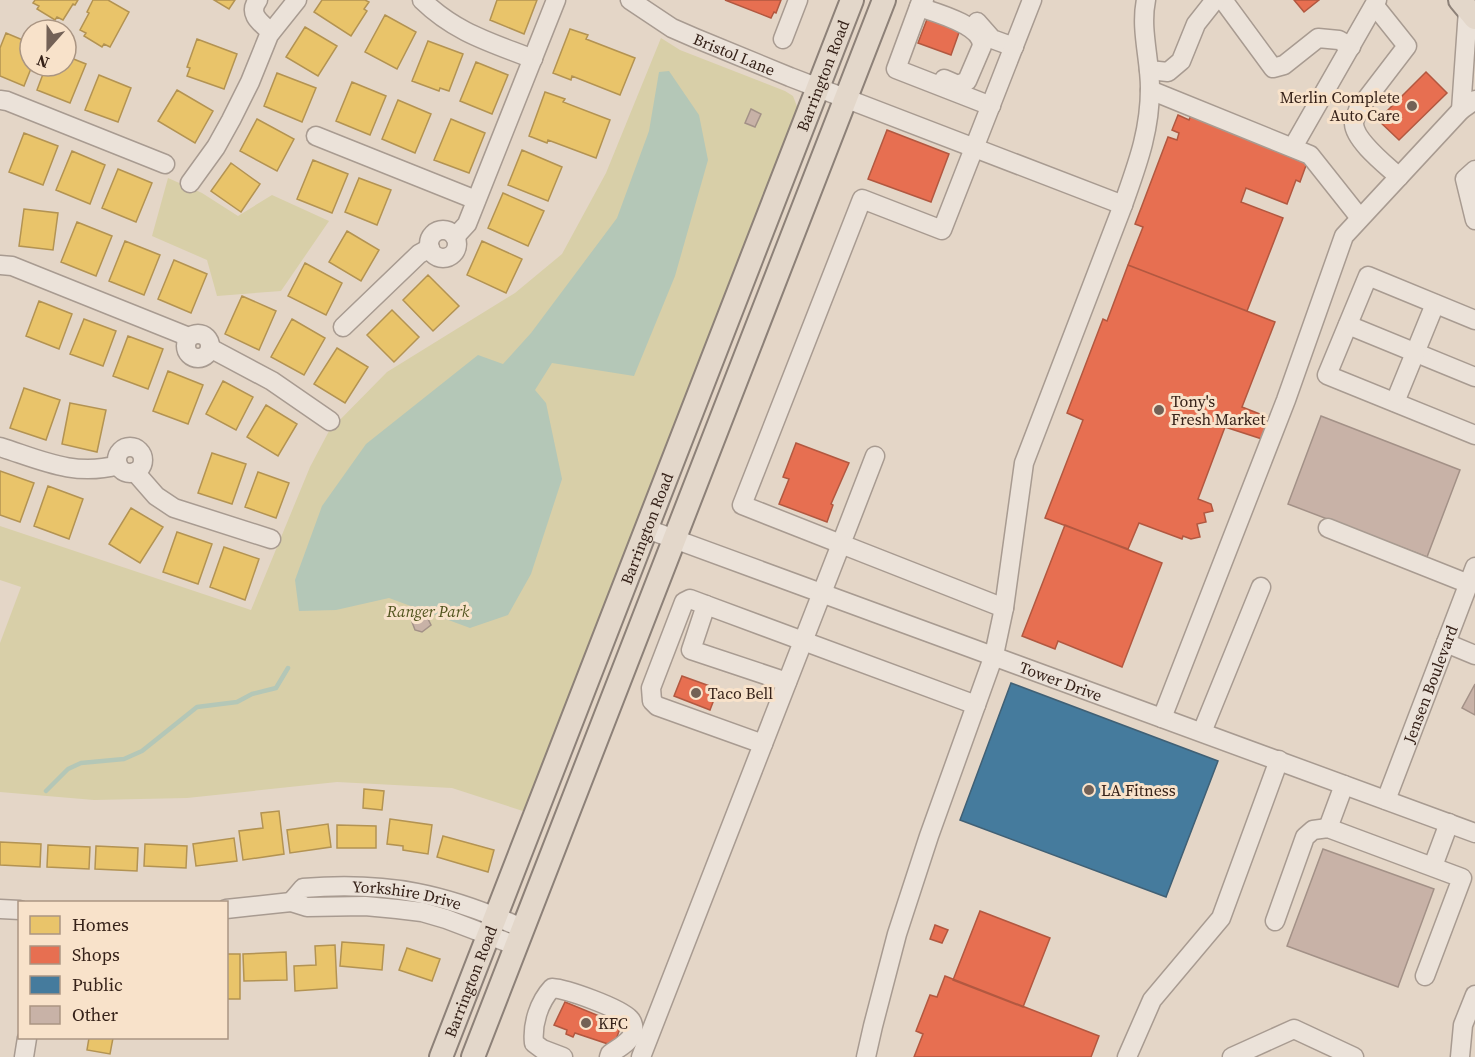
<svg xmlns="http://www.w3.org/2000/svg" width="1475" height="1057" font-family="'Source Serif 4',serif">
	<rect width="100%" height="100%" fill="#e4d6c7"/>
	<!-- green -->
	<path fill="#d8cfa8" d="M661,38L680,50L785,91L793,96L798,109L526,812L452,788L337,782L187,798L94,800L0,792V643L21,587L0,580V526L251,610L310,467L329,431L387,372L515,293L562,254L606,173Z
		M168,178L202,193L238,216L272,195L329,221L281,291L217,296L207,260L152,236Z"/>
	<!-- water -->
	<path fill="#b4c7b7" d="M669,71L699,115L708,160L675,276L634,376L552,363L535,390L546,403L562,479L531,574L508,615L470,628L389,598L336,610L299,611L295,580L322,506L366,444L478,355L503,364L531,333L617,218L649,131L659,72Z"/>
	<!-- homes -->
	<path fill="#e9c46a" stroke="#b39352" stroke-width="1.5" d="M35,0H78L75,5L73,4L63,20L57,17L55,20L37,9L39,6L33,3Z
		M93,0H108L129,12L110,47L104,44L102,47L84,36L86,33L80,30L89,13L87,12Z
		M214,0H235L229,9Z
		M322,0H365L369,2L364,9L367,11L351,36L314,12Z
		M497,0H537L524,34L490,20Z
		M385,15L416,32L397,69L365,52Z
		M305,27L337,46L318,76L286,57Z
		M570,29L588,35L586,39L635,58L620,95L572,76L571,80L553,73Z
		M6,33L30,43V66H32L24,86L0,76V48Z
		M197,39L237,54L224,89L187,76L190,68L187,67Z
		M428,41L463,54L449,91L440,88L439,91L412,81Z
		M66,56L86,64L70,103L37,90L46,66H66Z
		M476,62L508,75L492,114L460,101Z
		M277,73L316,88L302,122L264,106Z
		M99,75L131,88L118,122L85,110Z
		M352,82L386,96L370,135L336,121Z
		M177,90L213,111L195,143L158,121Z
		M545,92L565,99L563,102L610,120L596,158L548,140L547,143L529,136Z
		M398,100L431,114L415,153L382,139Z
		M257,119L294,139L277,171L240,151Z
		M451,119L485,133L469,173L434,160Z
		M24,133L58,146L43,185L9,172Z
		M522,150L562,167L548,201L508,185Z
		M72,151L105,165L90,204L56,190Z
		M313,160L348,174L332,213L297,199Z
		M231,163L260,184L241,212L211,191Z
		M118,169L152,183L136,222L102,208Z
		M359,178L391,190L377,225L345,212Z
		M503,193L544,211L528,246L488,228Z
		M24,209L58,213L53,250L19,246Z
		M77,222L112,236L96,276L61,262Z
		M347,231L379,250L361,281L329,262Z
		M125,241L160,255L144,295L109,281Z
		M482,241L522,259L506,293L467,275Z
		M174,260L207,274L191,313L158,299Z
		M305,263L342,283L326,315L288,296Z
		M428,275L459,306L433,331L403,300Z
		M242,296L276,311L259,350L225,334Z
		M39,301L72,314L59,349L26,336Z
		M392,310L419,337L394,362L367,335Z
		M84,319L116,331L103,366L70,354Z
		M292,319L325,338L304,375L271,357Z
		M128,336L163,349L148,389L113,376Z
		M337,348L368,367L345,403L314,384Z
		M168,371L203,385L188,424L153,411Z
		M223,381L253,397L236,430L206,414Z
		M24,388L60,400L46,440L10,428Z
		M70,403L106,410L97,452L62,444Z
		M266,405L297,424L278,456L247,437Z
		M212,453L246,464L232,504L198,493Z
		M0,471L34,483L20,522L0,515Z
		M258,472L289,483L276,518L245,507Z
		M48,486L83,499L69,539L34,526Z
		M131,508L163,527L140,563L109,544Z
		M177,532L212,544L198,584L163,572Z
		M224,547L259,559L245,600L210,587Z
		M364,789L384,791L382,810L363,808Z
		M279,811L284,854L243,860L239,831L263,828L261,813Z
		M390,819L432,825L428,854L403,850V846L387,844Z
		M328,824L331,847L290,853L287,830Z
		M337,825L376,826V848H337Z
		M443,836L494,850L488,872L437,857Z
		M234,838L237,861L196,866L193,844Z
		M0,842L41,844L40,867L0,865Z
		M145,844L187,846L186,868L144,866Z
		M48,845L90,847L89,869L47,867Z
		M96,846L138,848L137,871L95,869Z
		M342,942L384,945L382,970L340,966Z
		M335,945L337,988L295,991L294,966L316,965L315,946Z
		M407,948L440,959L432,981L399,970Z
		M286,952L287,980L244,981L243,954Z
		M226,954H240V999H226Z
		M89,1038H113L110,1054L87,1050Z"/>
	<!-- shops -->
	<path fill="#e76f51" stroke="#b25840" stroke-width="1.5" d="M725,0H781L776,13L774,12L771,18Z
		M1294,0H1319L1304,12Z
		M929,14L961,27L951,55L918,43Z
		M1426,72L1447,93L1399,140L1378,120Z
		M1178,115L1189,120L1191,115L1308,160L1300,182L1296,180L1287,204L1246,188L1241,202L1283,218L1247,311L1128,265L1143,227L1135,224L1168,137L1177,140L1179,133L1172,130Z
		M887,130L949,154L931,202L868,179Z
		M1128,265L1275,322L1242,407L1270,418L1262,439L1225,427L1198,499L1211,504L1213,511L1204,513L1206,522L1197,524L1200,537L1191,539L1183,536L1182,539L1139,523L1128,549L1045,518L1083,420L1067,413L1103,319L1107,321Z
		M796,443L849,463L831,504L833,505L827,522L779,504L789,479L783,477Z
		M1065,525L1162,563L1122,667L1058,641L1055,649L1022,636Z
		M682,676L718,689L710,710L674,696Z
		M980,911L1050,938L1023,1007L953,980Z
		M935,925L948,930L942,943L930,939Z
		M945,976L1099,1036L1091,1057H914L923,1034L916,1031L930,995L937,997Z
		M565,1002L621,1025L614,1046L575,1033L573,1037L566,1034L567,1030L554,1025Z"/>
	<!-- public -->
	<path fill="#457b9d" stroke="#406075" stroke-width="1.5" d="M1011,683L1218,761L1166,897L960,820Z"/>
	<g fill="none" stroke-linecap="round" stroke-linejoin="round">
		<!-- stream -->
		<path stroke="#b4c7b7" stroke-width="4.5" d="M46,791L68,769L81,763L124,759L142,751L197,707L237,702L252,694L276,688L288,668"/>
	</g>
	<!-- building -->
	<path fill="#c8b2a7" stroke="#a39187" stroke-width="1.5" d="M751,109L761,114L755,127L745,123Z
		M1321,416L1460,470L1427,557L1288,504Z
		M420,615L427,617L431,625L422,632L415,630L412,622Z
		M1475,684V715L1462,708Z
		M1323,849L1434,889L1398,987L1287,946Z"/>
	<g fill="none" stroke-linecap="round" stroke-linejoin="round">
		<!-- minor casing -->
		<g stroke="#a89b91" stroke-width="21">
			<g id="minor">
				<path d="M258,0C247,14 261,23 271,32"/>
				<path d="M422,0C456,33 490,42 533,59"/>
				<path id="s1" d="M630,0L672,28L695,38L790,77L1123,205"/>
				<path d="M924,0L920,4L896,69L991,106"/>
				<path d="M1223,0L1273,68L1284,65L1318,38L1339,40L1351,47"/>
				<path d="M1375,6L1407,46L1358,110C1357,114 1354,120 1354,124C1355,141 1386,165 1399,177"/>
				<path d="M919,7C937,13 982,25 982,46L967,81L958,85L944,79"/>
				<path d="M1468,10L1461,110L1475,100"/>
				<path d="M977,22L992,39L1014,47"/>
				<path d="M783,39L798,0"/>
				<path d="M1149,70L1168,72L1181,61L1196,24L1215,0"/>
				<path d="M1150,90L1310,155L1360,218"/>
				<path d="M0,100L7,101L165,164"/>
				<path d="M316,136L476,200"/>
				<path d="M1293,147L1377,0"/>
				<path d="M1475,170L1465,179L1475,220"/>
				<path d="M190,183L216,147L231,120L250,82L269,35L297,0"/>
				<circle cx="443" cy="244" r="14"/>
				<path d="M455,237L467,224L556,0"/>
				<path d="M0,265L12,266L189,337"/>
				<path d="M1475,320L1368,276L1327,375L1475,435"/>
				<path d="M1348,325L1475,377"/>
				<path d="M343,327L419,254L430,248"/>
				<circle cx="198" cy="346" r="12"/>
				<path d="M210,348L272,381L330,421"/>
				<path d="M1395,402L1435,304"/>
				<path d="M0,447C41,460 74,477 118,465"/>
				<circle cx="130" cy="460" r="13"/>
				<path d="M875,456L841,544L1004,608"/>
				<path d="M135,472L156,496L174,508L271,539"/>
				<path d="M1328,528L1469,584"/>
				<path id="s2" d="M647,529L1475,833"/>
				<path d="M706,605L690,599L684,602L651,688L652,701L657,706L763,744"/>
				<path d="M1446,643L1475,655"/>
				<path d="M787,682L691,650L706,605L976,705"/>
				<path d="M1162,718L1286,400L1344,236L1461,110"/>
				<path d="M1202,732L1261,587"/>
				<path id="s3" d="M1386,800L1475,567"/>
				<path d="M1328,828L1344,785"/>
				<path d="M1433,866L1449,823"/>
				<path id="s4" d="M291,902L303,888C388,881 447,894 524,929"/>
				<path d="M0,909L20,910"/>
				<path d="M226,909L291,902L307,907L365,906L397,909L422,912L446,919L517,946"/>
				<path d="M1275,921L1305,837L1313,830L1328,828L1462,878L1425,976"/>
				<path d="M24,1057L27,1038"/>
				<path d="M563,1057L542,1049L534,1043C532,1024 539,1002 552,988C567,989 620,1008 630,1019C633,1022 634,1028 633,1032C631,1042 618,1048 610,1054L609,1057"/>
				<path d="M641,1057L841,544L742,505L862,199L942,230L1032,0"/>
				<path d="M866,1057L873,1026L897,934L929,836L994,655L1004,608L1024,463L1123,205C1137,165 1150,132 1150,88C1150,59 1140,29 1146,0"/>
				<path d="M1127,1057L1152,1000L1221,918L1279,760"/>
				<path d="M1232,1057L1294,1029L1354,1057"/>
				<path d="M1460,1057L1463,1025L1475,995"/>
			</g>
		</g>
		<!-- major casing -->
		<g stroke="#8d8178" stroke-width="26">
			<g id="major">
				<path d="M1460,0L1475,18"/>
				<path id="s5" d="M441,1057L852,0"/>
				<path d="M473,1057L884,0"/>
			</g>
		</g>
		<!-- minor -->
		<use href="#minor" stroke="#ebe2d9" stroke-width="18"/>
		<!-- major -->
		<use href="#major" stroke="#e3d7ca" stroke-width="22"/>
	</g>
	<!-- markers -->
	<g fill="#736156" stroke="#f8e2ca" stroke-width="2">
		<circle cx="1412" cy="106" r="6"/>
		<circle cx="1159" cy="410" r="6"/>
		<circle cx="696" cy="693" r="6"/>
		<circle cx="1089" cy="790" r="6"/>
		<circle cx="586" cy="1023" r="6"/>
	</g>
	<g text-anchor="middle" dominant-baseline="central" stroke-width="6" stroke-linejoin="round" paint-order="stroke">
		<!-- street labels -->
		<g font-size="16" fill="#362219" stroke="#f8e2ca">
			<text stroke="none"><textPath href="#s1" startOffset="118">Bristol Lane</textPath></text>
			<text stroke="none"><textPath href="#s5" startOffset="1053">Barrington Road</textPath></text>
			<text stroke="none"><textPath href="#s5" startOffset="567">Barrington Road</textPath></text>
			<text stroke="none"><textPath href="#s2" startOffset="441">Tower Drive</textPath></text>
			<text stroke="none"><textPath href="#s3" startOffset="124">Jensen Boulevard</textPath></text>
			<text stroke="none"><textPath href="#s4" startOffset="123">Yorkshire Drive</textPath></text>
			<text stroke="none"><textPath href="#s5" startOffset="81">Barrington Road</textPath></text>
		</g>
		<!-- poi labels -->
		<g font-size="16" fill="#362219" stroke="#f8e2ca" text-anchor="start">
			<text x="1400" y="97" text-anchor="end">Merlin Complete<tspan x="1400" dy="18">Auto Care</tspan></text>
			<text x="1171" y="401">Tony's<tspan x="1171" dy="18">Fresh Market</tspan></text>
			<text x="708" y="693">Taco Bell</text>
			<text x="1101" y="790">LA Fitness</text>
			<text x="598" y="1023">KFC</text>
		</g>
		<!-- park labels -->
		<g font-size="16" font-style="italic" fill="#51541e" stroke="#f8e2ca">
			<text x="428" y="611">Ranger Park</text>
		</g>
	</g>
	<!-- legend -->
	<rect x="18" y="901" width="210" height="138" fill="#f8e2ca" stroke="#aa9583" stroke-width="1.5"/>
	<rect x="30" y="916" width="30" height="18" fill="#e9c46a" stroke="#aa9583" stroke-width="1.5"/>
	<text x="72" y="931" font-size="18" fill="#362219">Homes</text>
	<rect x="30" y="946" width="30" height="18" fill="#e76f51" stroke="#aa9583" stroke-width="1.5"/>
	<text x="72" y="961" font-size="18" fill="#362219">Shops</text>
	<rect x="30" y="976" width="30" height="18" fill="#457b9d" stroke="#aa9583" stroke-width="1.5"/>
	<text x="72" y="991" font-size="18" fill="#362219">Public</text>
	<rect x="30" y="1006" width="30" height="18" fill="#c8b2a7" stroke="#aa9583" stroke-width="1.5"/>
	<text x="72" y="1021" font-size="18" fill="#362219">Other</text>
	<!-- north arrow -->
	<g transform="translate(48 48) rotate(201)"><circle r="28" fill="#f8e2ca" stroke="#aa9583" stroke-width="1.5"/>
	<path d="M0-4.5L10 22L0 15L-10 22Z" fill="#736156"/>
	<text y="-9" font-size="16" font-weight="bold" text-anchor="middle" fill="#362219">N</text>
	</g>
</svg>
